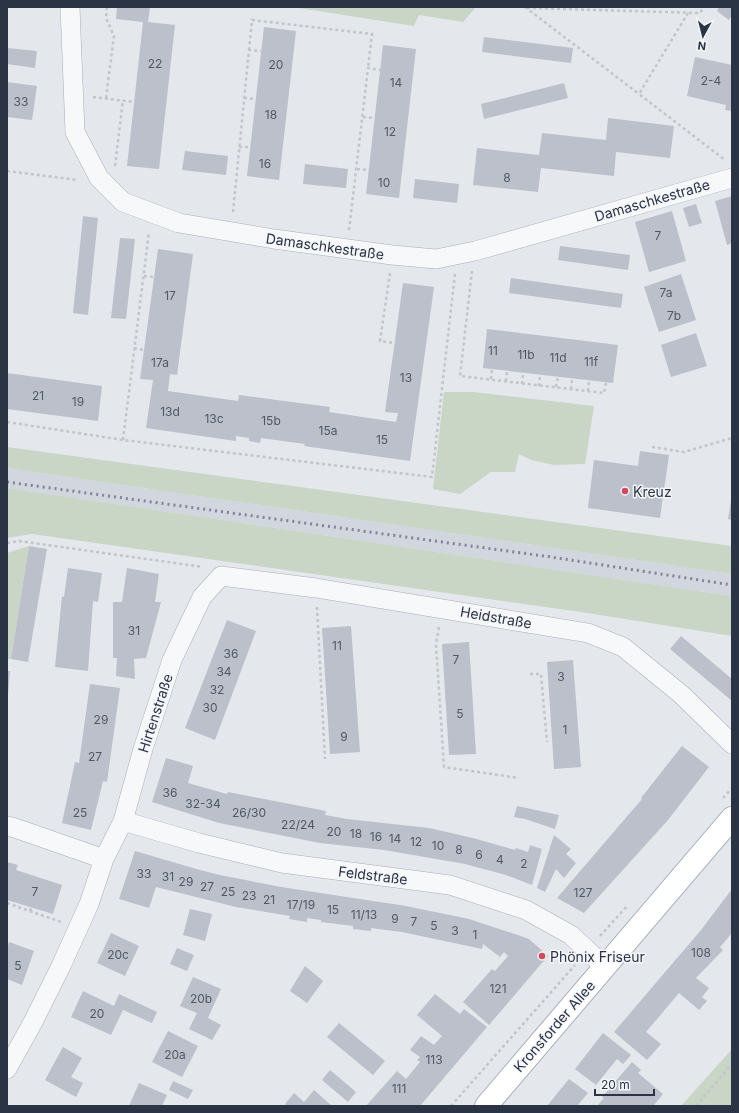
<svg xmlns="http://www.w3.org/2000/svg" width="739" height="1113" font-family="Inter,sans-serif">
	<rect width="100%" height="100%" fill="#e4e7ec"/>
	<!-- built -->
	<path fill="#d2d6de" d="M7,468L732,574V596L7,488Z"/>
	<!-- green -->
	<path fill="#c9d6c5" d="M293,7H476L463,22L419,15L414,26Z
		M444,392H473L594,406L585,464L554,465L531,460L519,454L515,472H491L460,494L433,489Z
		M7,447L732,546V574L7,468Z
		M7,488L732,596V636L581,612L32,534L7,538Z
		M29,546L11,659H7V553Z
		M732,1049V1106H681Z"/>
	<!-- building -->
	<path fill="#bbc0ca" d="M117,7H150L148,22L175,25L159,169L127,166L143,22L116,19Z
		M719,7H732V15L729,20L717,11Z
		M264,27L296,31L279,180L247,176Z
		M484,37L573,48L571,63L482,52Z
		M383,45L416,49L399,198L366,194Z
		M7,48L37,51L35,68L7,64Z
		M695,57L732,65V111L725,110L726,105L687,96Z
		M7,82L37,86L32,120L7,117Z
		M564,83L568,98L484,119L481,104Z
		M608,118L674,126L670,158L616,152L614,176L541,168L538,192L473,185L477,148L539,155L542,133L606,140Z
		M185,151L228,156L226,175L182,170Z
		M305,164L348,169L346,188L303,184Z
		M415,179L459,184L457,203L413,198Z
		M732,196V243L727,245L715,201Z
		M696,204L702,223L689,227L683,208Z
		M672,211L686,261L649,272L635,222Z
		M83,216L98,218L88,315L73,313Z
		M120,238L135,239L126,319L111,318Z
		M560,246L630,255L628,270L558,260Z
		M158,249L193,254L177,375L170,374L168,391L238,401L239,395L330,407L329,412L396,422L398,413L385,412L403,283L434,287L410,461L304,446L305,444L261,438L260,443L249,441V438L236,436V441L146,428L153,380L140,379Z
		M681,274L696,320L659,332L644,287Z
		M511,278L623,294L621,308L509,293Z
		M487,329L618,345L613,383L483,368Z
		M696,333L707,366L671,377L661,345Z
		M7,373L102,386L98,421L7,409Z
		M640,451L669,455L660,518L588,508L594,460L638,466Z
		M731,501H732V520L728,519Z
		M29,546L47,549L28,662L11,659Z
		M68,568L102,573L98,602L93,601L88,671L55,667L62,596L64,597Z
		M127,568L159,574L155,602H161L146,658L134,659L135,679L116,676L117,658H113V602H122Z
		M227,620L256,631L215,740L185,728Z
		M351,626L360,752L330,754L322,628Z
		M681,636L732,679V701L670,649Z
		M469,642L476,754L449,755L442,644Z
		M573,660L581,767L554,769L547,662Z
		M7,671H10L8,695H7Z
		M90,684L120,688L107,782L103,781L91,830L62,823L75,762L79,763Z
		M682,746L709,767L668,820L584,913L557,898L642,799L641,798Z
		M166,758L193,766L188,783L227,794L228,792L326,811L325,815L347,819L429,828L473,838L515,850L516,848L528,852L530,845L542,849L532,885L506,875L465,864L384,850L320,843L219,823L152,802Z
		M517,806L559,815L555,829L525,819L514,817Z
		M554,835L571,849L566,854L576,863L564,878L556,869L545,892L537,888Z
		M135,851L200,870L220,875L281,887L406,906L469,919L518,935L529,939L548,956L489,1025L463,1002L492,969L495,971L508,956L504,952L500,957L483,944L482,949L402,932L371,928V931L353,929V926L321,922V920L307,918V922L289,919L290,916L236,907L156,887L149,908L119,899Z
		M7,862L18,865L16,870L62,885L53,914L7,900Z
		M732,889V933L720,947L723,950L696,978L709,988L702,997L707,1001L699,1010L679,993L646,1032L661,1044L647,1060L614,1032L701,930Z
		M190,909L212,914L205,941L183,935Z
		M111,933L139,946L125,976L97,963Z
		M9,942L34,951L22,985L7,979V948Z
		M177,948L194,955L187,971L170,964Z
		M305,966L323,981L307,1003L290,991Z
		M193,977L221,989L208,1018L221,1025L212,1040L189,1029L197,1013L180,1006Z
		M83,991L114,1006L119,994L157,1012L152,1023L123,1010L111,1035L71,1017Z
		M435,994L460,1014L464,1009L487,1027L420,1106H366L397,1071L406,1079L420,1062L417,1060L420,1057L410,1050L421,1036L434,1045L442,1036L417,1015Z
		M339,1023L385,1061L373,1075L327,1037Z
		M168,1031L198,1046L182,1077L152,1062Z
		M603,1033L631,1055L623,1064L617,1059L596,1085L575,1069Z
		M63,1047L82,1058L71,1077L83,1083L76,1097L45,1080Z
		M632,1062L641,1070L638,1073L663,1094L654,1105L656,1106H597L604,1098L602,1097Z
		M330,1070L356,1092L348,1102L322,1080Z
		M569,1079L588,1093L577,1106H547Z
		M173,1081L193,1090L188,1099L169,1090Z
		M139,1083L167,1095L162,1106H129Z
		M314,1090L332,1106H287L285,1104L294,1093L304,1102Z"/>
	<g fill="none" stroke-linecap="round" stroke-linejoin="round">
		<!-- minor casing -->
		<g stroke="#a9aeb7" stroke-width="20">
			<path id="minor" d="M70,7L75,132L99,178L123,202L179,223L274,239L392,255L436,259L475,251L732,178
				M123,821L199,843L282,863L450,885L526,910L571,935L605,967
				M7,826L12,827L104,859
				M7,1069L33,1022L61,966L89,904L104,859L123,821L143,749L172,660L202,597L221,576L316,588L588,633L623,647L682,695L732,744"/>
		</g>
		<!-- secondary casing -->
		<g stroke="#a9aeb7" stroke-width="24">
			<path id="secondary" d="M486,1106L732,818"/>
		</g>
		<!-- path -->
		<path stroke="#c2c5cb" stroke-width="2.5" stroke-dasharray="3 3" stroke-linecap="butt" d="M525,7L639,94
			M527,8L700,13L704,7
			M688,13L639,94L725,160
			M249,50L252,20L372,34L368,68
			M93,97L134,102
			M106,98L114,36L106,18L107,7
			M244,98L256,99
			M363,117L375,118
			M239,147H250
			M115,166L123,100
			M357,169L369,170
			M7,171L78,180
			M233,212L249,50L261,51
			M349,230L368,68L381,70
			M472,271L460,376L604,393L606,383
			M390,273L380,341L394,343
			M144,276L154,277
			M134,348L144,350
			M491,379L492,369
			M506,381L507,371
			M522,384L523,373
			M539,386L540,375
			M556,387L558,377
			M571,389L572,379
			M588,391L589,381
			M7,422L123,440L432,477L455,274
			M123,440L149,232
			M652,447L684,452L732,438
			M7,543L19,541L203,567
			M317,607L325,759
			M439,627L436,644L444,767L519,778
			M530,674H541L547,742
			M723,798L732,788
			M7,903L61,922
			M30,911L31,908
			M600,936L628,905
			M451,1106L575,965
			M696,1106L732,1064"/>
		<!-- minor -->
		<use href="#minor" stroke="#f7f8fa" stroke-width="19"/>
		<!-- secondary -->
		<use href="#secondary" stroke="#fff" stroke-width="22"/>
		<!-- rail -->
		<path stroke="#7d8696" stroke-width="3" stroke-dasharray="2 4" stroke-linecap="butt" d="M7,482L551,557L732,585"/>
	</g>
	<!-- markers -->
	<g fill="#d1495b" stroke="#f4f6f9" stroke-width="1.5">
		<circle cx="625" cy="491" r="4"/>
		<circle cx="542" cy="956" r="4"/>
	</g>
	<g text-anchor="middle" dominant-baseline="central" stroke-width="3" stroke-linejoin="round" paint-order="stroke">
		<!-- number labels -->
		<g font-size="12" fill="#4f5766">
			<text x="155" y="63">22</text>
			<text x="276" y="64">20</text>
			<text x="711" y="80">2-4</text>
			<text x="396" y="82">14</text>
			<text x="21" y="101">33</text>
			<text x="271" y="114">18</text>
			<text x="390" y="131">12</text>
			<text x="265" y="163">16</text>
			<text x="507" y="177">8</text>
			<text x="384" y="182">10</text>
			<text x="658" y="235">7</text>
			<text x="666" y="292">7a</text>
			<text x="170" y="295">17</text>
			<text x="674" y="315">7b</text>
			<text x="493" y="350">11</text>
			<text x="526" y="354">11b</text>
			<text x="558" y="357">11d</text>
			<text x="591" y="361">11f</text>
			<text x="160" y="362">17a</text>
			<text x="406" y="377">13</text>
			<text x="38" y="395">21</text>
			<text x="78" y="401">19</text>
			<text x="170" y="411">13d</text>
			<text x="214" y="418">13c</text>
			<text x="271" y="420">15b</text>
			<text x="328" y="430">15a</text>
			<text x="382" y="439">15</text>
			<text x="134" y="630">31</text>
			<text x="337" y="645">11</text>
			<text x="231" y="653">36</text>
			<text x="456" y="659">7</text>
			<text x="224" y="671">34</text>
			<text x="561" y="676">3</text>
			<text x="217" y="689">32</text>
			<text x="210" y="707">30</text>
			<text x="460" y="713">5</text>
			<text x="101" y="719">29</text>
			<text x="565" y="729">1</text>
			<text x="344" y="736">9</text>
			<text x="95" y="756">27</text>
			<text x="170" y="792">36</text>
			<text x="203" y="803">32-34</text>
			<text x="80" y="812">25</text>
			<text x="249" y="812">26/30</text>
			<text x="298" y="824">22/24</text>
			<text x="334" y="831">20</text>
			<text x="356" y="833">18</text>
			<text x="376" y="836">16</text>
			<text x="395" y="838">14</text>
			<text x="416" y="841">12</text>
			<text x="438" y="845">10</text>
			<text x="459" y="849">8</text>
			<text x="479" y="854">6</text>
			<text x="500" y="859">4</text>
			<text x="524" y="863">2</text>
			<text x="144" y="873">33</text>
			<text x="168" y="876">31</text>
			<text x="186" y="881">29</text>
			<text x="207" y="886">27</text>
			<text x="35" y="891">7</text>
			<text x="228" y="891">25</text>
			<text x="583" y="892">127</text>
			<text x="249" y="895">23</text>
			<text x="269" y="899">21</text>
			<text x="301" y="904">17/19</text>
			<text x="333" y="909">15</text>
			<text x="364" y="914">11/13</text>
			<text x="395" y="918">9</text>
			<text x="414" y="921">7</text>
			<text x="434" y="925">5</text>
			<text x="455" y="930">3</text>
			<text x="475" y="934">1</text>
			<text x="701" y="952">108</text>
			<text x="118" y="954">20c</text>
			<text x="18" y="965">5</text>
			<text x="498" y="988">121</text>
			<text x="201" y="998">20b</text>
			<text x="97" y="1013">20</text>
			<text x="175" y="1054">20a</text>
			<text x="434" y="1059">113</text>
			<text x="399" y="1088">111</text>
		</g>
		<!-- street labels -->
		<g font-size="14" fill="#2b3445" stroke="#f4f6f9">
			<text transform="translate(652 200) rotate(-16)">Damaschkestraße</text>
			<text transform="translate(325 246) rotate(8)">Damaschkestraße</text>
			<text transform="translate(496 617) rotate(10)">Heidstraße</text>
			<text transform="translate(155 713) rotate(-72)">Hirtenstraße</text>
			<text transform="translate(373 875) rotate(7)">Feldstraße</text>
			<text transform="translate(554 1026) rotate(-49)">Kronsforder Allee</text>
		</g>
		<!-- poi labels -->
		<g font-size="14" fill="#2b3445" stroke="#f4f6f9" text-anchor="start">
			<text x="633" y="491">Kreuz</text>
			<text x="550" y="956">Phönix Friseur</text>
		</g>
	</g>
	<!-- border -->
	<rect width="739" height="1113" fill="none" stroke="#2b3445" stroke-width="16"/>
	<!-- north arrow -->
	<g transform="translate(703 36) rotate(187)" stroke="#f4f6f9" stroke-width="3" paint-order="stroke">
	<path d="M0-3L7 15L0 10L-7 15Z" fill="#2b3445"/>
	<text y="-6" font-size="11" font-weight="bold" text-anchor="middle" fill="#2b3445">N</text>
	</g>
	<!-- scale -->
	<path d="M595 1089v6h59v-6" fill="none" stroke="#2b3445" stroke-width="2"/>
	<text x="601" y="1089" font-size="12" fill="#2b3445" stroke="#f4f6f9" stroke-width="3" paint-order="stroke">20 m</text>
</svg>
